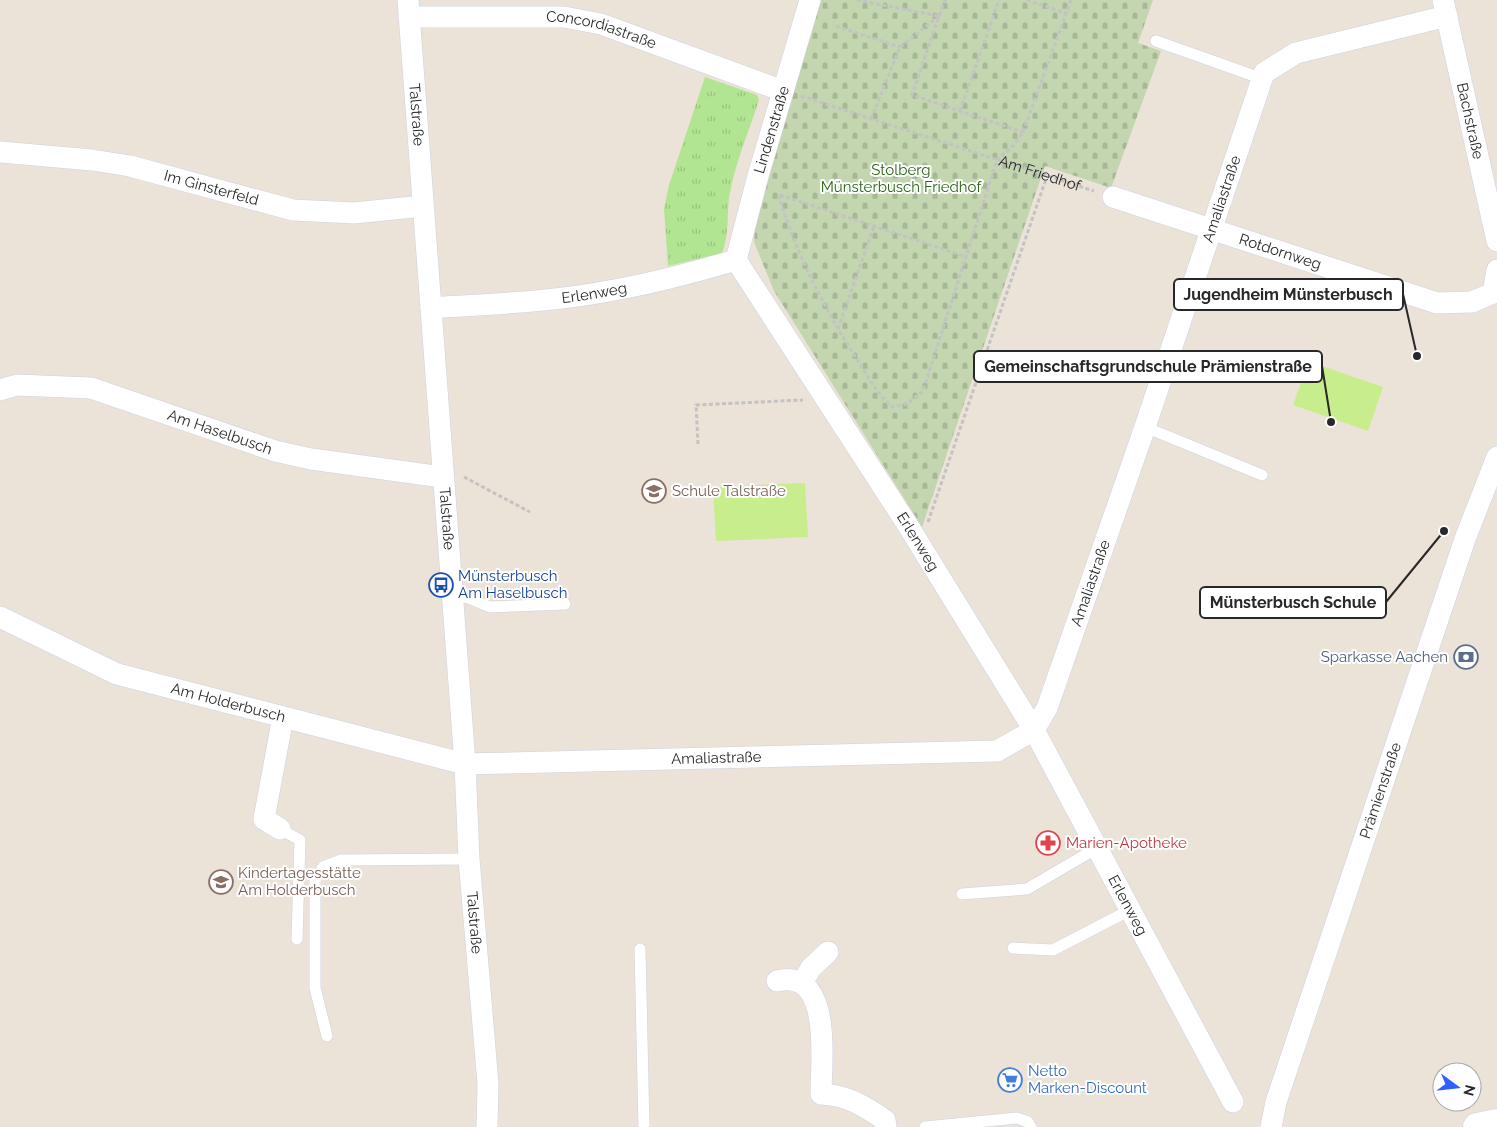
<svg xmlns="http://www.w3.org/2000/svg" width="1497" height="1127" font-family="Raleway,sans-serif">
	<defs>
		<pattern id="grass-tufts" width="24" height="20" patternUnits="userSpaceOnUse" patternTransform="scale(1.25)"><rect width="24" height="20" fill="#b1e592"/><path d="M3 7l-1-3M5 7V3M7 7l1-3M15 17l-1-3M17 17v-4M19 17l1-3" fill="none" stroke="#98c47e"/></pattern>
		<pattern id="cemetery-stones" width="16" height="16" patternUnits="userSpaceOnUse" patternTransform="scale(1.25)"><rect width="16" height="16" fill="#c3d6af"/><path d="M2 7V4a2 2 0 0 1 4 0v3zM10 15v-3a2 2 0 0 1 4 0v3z" fill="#a8b897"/></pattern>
	</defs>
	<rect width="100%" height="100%" fill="#ebe2d8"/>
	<!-- grass -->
	<path fill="url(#grass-tufts)" d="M705,77L757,95L759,100C749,131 736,161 730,192C726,212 730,234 722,253L668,266L664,209L669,185Z"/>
	<!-- cemetery -->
	<path fill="url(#cemetery-stones)" d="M821,0H1153L1138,43L1161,51L1111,188L1045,166L922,527L774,291L754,242L758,186Z"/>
	<!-- pitch -->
	<path fill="#c8ed8d" d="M1310,362L1383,387L1368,431L1293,405L1306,369L1308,370Z
		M805,483L808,537L716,541L713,487Z"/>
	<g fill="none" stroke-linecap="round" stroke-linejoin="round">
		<!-- service casing -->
		<g stroke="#ced2e2" stroke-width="12">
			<path id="service" d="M1156,41L1263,79
				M1145,427L1262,475
				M452,599L466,597L490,607L565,604
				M280,829L300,840L297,939
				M962,894L1027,889L1097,848
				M1013,948L1053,950L1130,910
				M640,949L644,1127
				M327,1036L315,988V880L323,867L341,860L469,859
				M925,1127L1017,1118L1028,1122L1031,1127"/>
		</g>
		<!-- minor casing -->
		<g stroke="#ced2e2" stroke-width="22">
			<g id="minor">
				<path id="s2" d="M408,0L465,764L469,859L488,1084L487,1127"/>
				<path id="s3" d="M1443,0L1497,241"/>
				<path id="s4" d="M409,17H564L601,24L783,91"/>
				<path id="s5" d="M0,152L92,160L130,166L293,210L354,213L423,206"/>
				<path id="s6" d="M1113,197L1437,303L1472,302L1493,293"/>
				<path id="s7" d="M736,260L758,176L810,0"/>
				<path d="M1493,293L1497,270"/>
				<path id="s8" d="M431,308C492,304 554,302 614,290C655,283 695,272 736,260L907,524L1034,730L1233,1102"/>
				<path id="s9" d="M0,390L17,385L91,388L275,451L311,459L442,477"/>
				<path id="s10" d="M0,617L117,674L465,764L997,751L1034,730L1047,708L1145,427L1264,73L1296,53L1447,16"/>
				<path d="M280,829L264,819L283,717"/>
				<path d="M777,981C833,967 821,1063 821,1094C847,1095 864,1106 885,1120L886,1127"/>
				<path d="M802,983L811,968L828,952"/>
				<path id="s11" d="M1271,1127L1276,1102L1465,539L1497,457"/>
			</g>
		</g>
		<!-- tertiary casing -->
		<g stroke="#ced2e2" stroke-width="29">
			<path id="tertiary" d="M1477,1127L1497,1123"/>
		</g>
		<!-- path -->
		<g stroke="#c3c3c3" stroke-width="3" stroke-dasharray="4 2.5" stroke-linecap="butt">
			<path d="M857,0L939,16L945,0"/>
			<path d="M1027,0L1066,13"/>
			<path d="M836,26L900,47"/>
			<path id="s1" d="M801,96L1094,191"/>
			<path d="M960,111L999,0"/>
			<path d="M871,119L900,47L939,16L912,95L1023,132"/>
			<path d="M779,195C795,253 824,307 856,358C867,375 876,393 892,407L907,404L923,391L997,160L1013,146L1023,132L1071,0"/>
			<path d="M780,195L967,257"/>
			<path d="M838,329L874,226"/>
			<path d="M698,444L696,405L803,400"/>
			<path d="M464,477L530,512"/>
			<path d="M928,522L1047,176"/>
		</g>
		<!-- service -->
		<use href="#service" stroke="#fff" stroke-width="11"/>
		<!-- minor -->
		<use href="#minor" stroke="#fff" stroke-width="21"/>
		<!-- tertiary -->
		<use href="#tertiary" stroke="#fff" stroke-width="28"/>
	</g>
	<!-- icons -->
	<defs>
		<g id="school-ring" transform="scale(1.25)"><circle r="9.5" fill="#fff" stroke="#8d6e63" stroke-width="1.5"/><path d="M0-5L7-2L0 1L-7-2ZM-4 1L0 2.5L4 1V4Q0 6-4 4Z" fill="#8d6e63"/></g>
		<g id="bus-ring" transform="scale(1.25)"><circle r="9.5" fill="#fff" stroke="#1a4fb4" stroke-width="1.5"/><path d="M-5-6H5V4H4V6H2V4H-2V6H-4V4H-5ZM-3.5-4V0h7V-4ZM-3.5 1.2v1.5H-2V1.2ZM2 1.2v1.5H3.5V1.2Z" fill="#1a4fb4"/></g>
		<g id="bank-ring" transform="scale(1.25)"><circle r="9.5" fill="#fff" stroke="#5c6f8a" stroke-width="1.5"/><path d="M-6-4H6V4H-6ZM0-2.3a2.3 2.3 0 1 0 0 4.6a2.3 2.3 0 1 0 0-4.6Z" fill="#5c6f8a"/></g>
		<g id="pharmacy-ring" transform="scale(1.25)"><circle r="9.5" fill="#fff" stroke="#e0444e" stroke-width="1.5"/><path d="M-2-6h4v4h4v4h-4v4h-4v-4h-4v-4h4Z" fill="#e0444e"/></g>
		<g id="supermarket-ring" transform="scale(1.25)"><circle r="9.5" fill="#fff" stroke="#3f7fe0" stroke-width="1.5"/><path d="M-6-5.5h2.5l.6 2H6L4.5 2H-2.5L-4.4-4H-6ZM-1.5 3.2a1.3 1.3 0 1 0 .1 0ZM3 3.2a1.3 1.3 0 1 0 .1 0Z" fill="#3f7fe0"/></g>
	</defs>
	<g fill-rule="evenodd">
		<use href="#school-ring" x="654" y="491"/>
		<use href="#bus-ring" x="441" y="585"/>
		<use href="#bank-ring" x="1466" y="657"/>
		<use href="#pharmacy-ring" x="1048" y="843"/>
		<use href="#school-ring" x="221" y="882"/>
		<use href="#supermarket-ring" x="1010" y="1080"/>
	</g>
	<g text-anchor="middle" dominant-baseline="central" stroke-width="4" stroke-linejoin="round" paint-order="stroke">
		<!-- street labels -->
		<g font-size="15" fill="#282828" stroke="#fff">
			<text stroke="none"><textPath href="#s4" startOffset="194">Concordiastraße</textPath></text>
			<text stroke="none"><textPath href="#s2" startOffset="115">Talstraße</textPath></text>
			<text stroke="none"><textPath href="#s3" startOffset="124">Bachstraße</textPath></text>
			<text stroke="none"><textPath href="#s7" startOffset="135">Lindenstraße</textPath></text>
			<text stroke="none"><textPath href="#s1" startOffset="251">Am Friedhof</textPath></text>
			<text stroke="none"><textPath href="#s5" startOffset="215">Im Ginsterfeld</textPath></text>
			<text stroke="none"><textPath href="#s10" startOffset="1628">Amaliastraße</textPath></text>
			<text stroke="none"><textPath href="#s6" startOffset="176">Rotdornweg</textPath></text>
			<text stroke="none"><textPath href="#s8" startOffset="164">Erlenweg</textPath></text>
			<text stroke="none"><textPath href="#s9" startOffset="228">Am Haselbusch</textPath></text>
			<text stroke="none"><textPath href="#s2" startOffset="520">Talstraße</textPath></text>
			<text stroke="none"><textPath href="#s8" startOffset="645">Erlenweg</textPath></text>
			<text stroke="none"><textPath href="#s10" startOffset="1222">Amaliastraße</textPath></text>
			<text stroke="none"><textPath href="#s10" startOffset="245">Am Holderbusch</textPath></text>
			<text stroke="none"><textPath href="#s10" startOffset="741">Amaliastraße</textPath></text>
			<text stroke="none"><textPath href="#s11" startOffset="354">Prämienstraße</textPath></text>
			<text stroke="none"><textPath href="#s8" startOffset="1065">Erlenweg</textPath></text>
			<text stroke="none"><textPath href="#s2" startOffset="925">Talstraße</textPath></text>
		</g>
		<!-- park labels -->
		<g font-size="15" fill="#2a6616" stroke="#fff">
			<text x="901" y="170">Stolberg<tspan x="901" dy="17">Münsterbusch Friedhof</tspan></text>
		</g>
		<!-- education labels -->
		<g font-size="15" fill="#785e54" stroke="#fff" text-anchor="start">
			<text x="672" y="491">Schule Talstraße</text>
			<text x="238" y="873">Kindertagesstätte<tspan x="238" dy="17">Am Holderbusch</tspan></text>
		</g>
		<!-- transit labels -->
		<g font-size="15" fill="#164399" stroke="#fff" text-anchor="start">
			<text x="458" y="576">Münsterbusch<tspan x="458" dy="17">Am Haselbusch</tspan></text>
		</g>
		<!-- service labels -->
		<g font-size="15" fill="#4e5e75" stroke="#fff" text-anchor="end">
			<text x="1448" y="657">Sparkasse Aachen</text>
		</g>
		<!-- health labels -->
		<g font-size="15" fill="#be3a42" stroke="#fff" text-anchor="start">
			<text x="1066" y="843">Marien-Apotheke</text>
		</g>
		<!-- shop labels -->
		<g font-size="15" fill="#366cbe" stroke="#fff" text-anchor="start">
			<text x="1028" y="1071">Netto<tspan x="1028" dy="17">Marken-Discount</tspan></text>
		</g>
	</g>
	<!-- callouts -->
	<path fill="none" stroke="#282828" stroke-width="2" d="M1417 356L1403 294M1331 422L1322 366M1444 531L1386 602"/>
	<g fill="#282828" stroke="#fff" stroke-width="2">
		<circle cx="1417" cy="356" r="5"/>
		<circle cx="1331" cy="422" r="5"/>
		<circle cx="1444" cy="531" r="5"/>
	</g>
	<g fill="#fff" stroke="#282828" stroke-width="2">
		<rect x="1174" y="279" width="229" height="31" rx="5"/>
		<rect x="974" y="351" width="348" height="31" rx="5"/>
		<rect x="1200" y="587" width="186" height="31" rx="5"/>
	</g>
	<g font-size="16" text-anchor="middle" font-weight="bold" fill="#282828">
		<text x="1288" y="300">Jugendheim Münsterbusch</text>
		<text x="1148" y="372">Gemeinschaftsgrundschule Prämienstraße</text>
		<text x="1293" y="608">Münsterbusch Schule</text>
	</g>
	<!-- north arrow -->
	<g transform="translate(1457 1087) rotate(105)"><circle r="24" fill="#ffffff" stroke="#a9a9a9"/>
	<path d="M0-4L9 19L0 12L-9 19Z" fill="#3160ff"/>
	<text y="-8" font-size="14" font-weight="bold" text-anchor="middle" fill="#282828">N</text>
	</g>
</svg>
